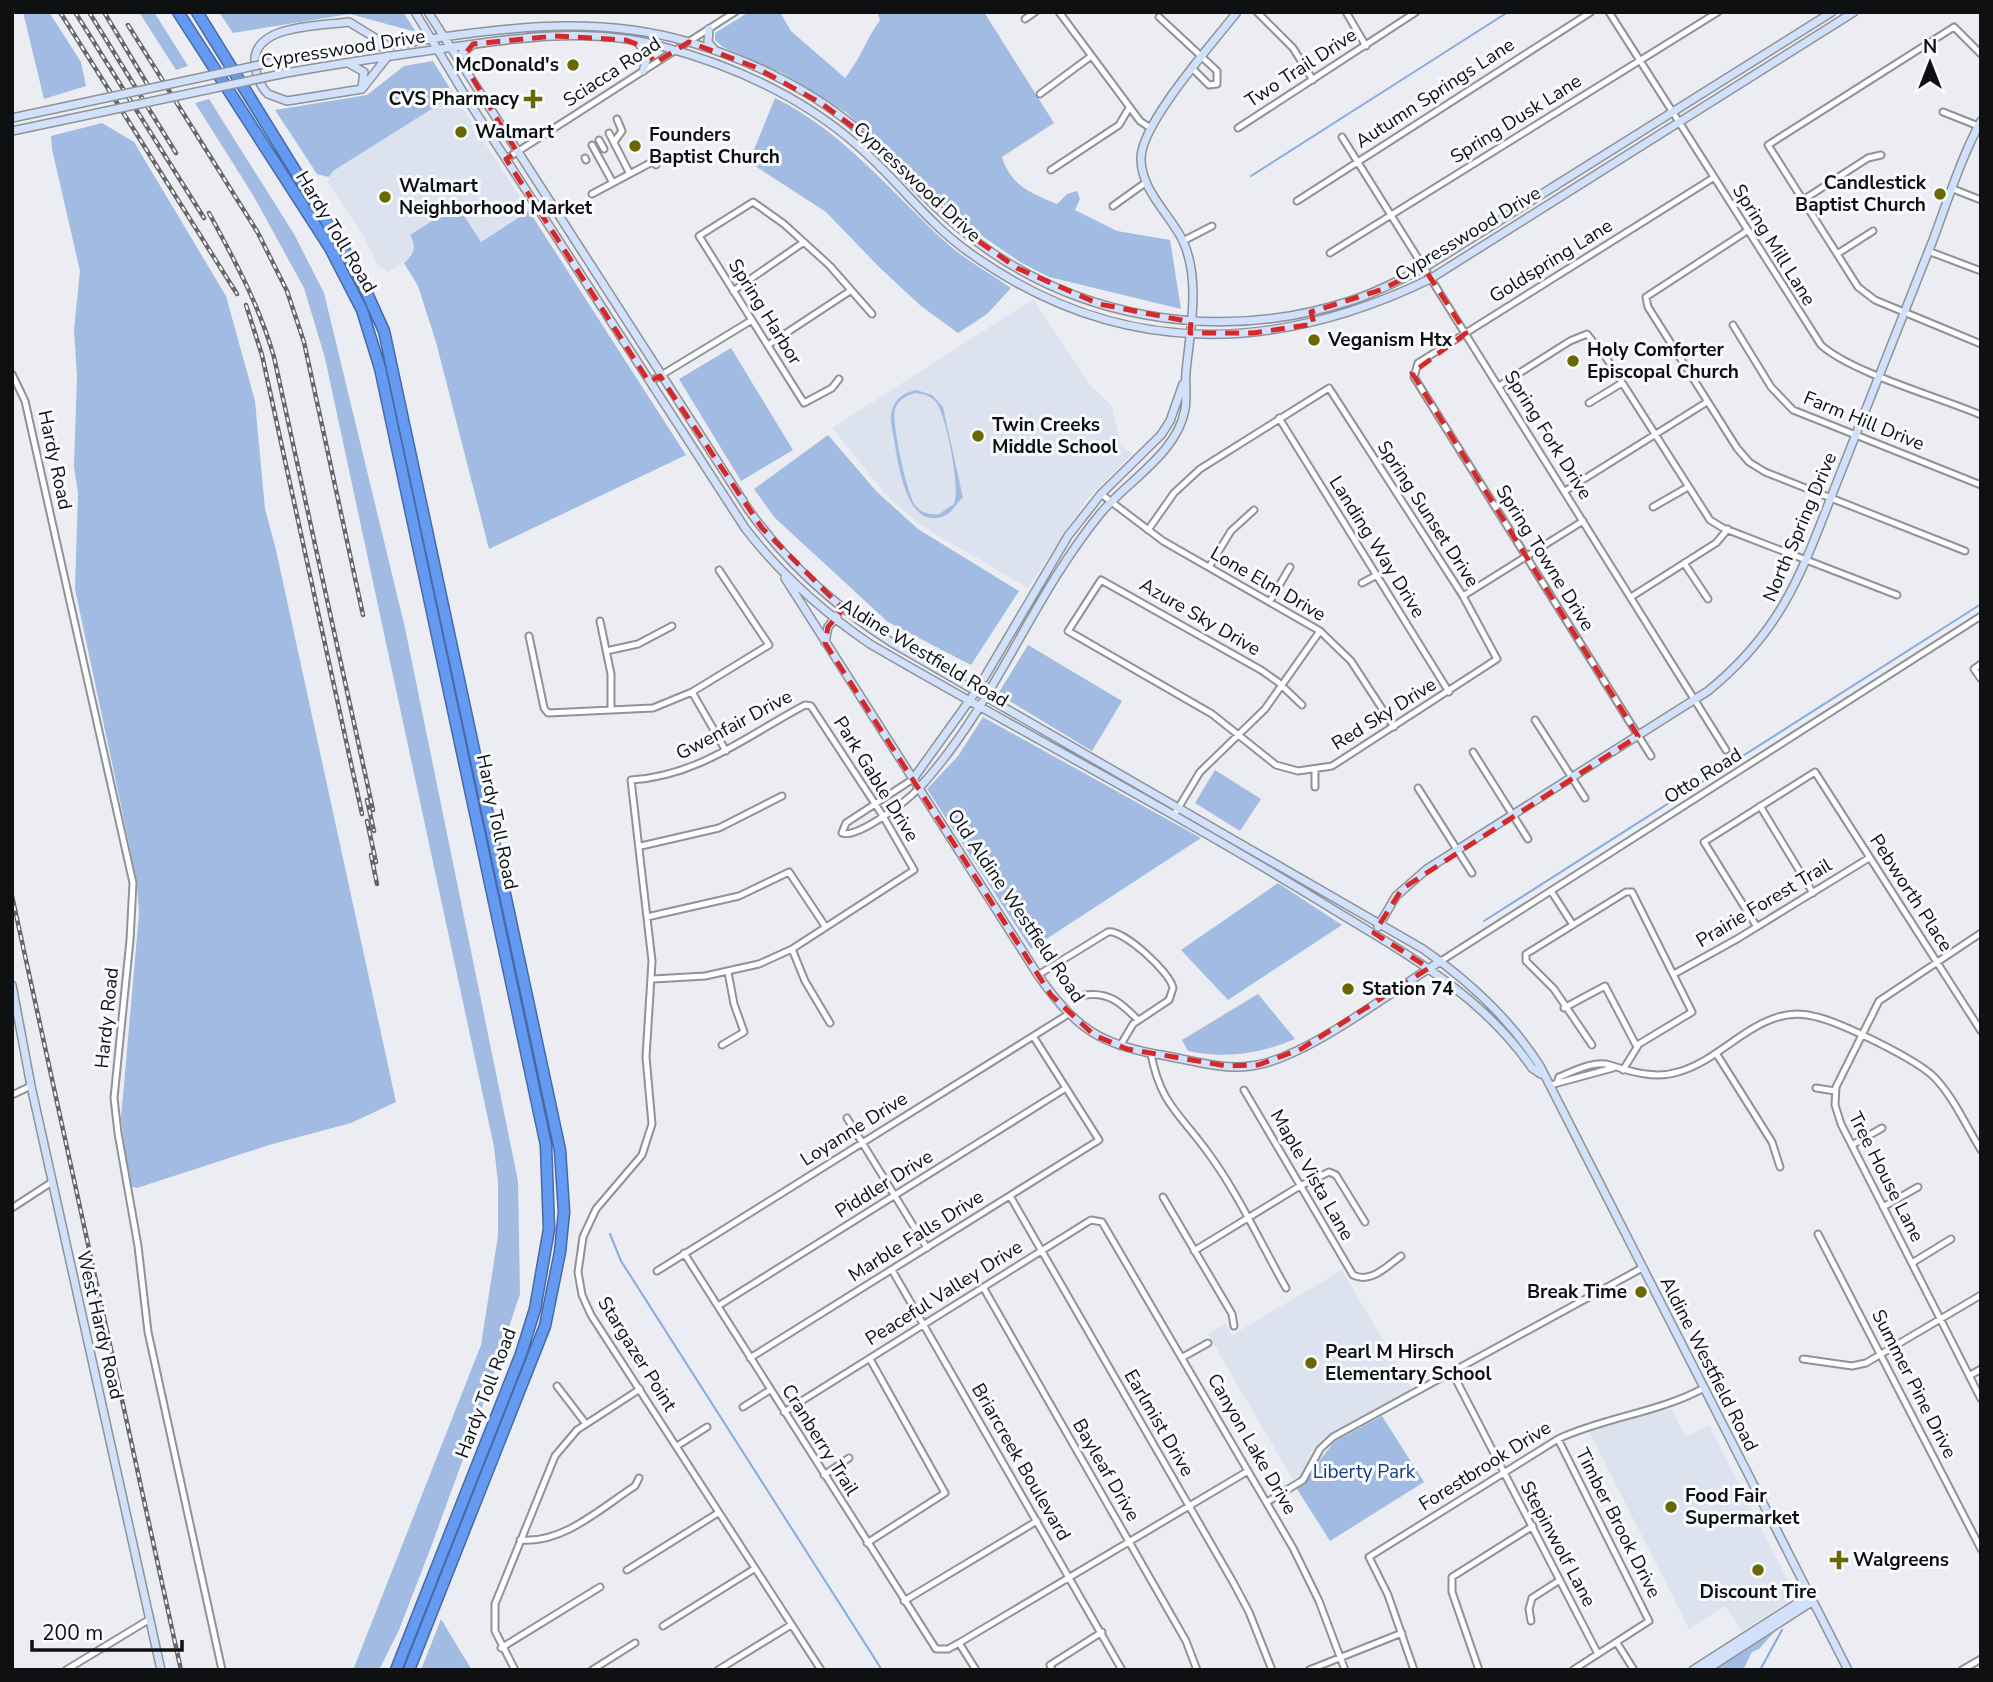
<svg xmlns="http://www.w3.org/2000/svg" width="1993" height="1682" font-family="'Nunito Sans',sans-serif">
	<rect width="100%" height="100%" fill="#ebedf2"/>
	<!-- built -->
	<path fill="#dce3ee" d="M454,95L529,211L481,242L411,235L415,243L413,256L388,272L378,265L363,235L328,183L329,177L333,171Z
		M1033,299L1090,385L1112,406L1120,444L1132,454L1087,499L1028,588L920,525L886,495L832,428Z
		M1342,1270L1413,1391L1323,1438L1311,1452L1302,1473L1293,1480L1208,1334L1225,1323L1232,1335Z
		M1671,1409L1686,1437L1709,1425L1793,1591L1791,1600L1742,1631L1725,1606L1689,1629L1589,1431Z"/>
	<!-- green -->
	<path fill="#a2bbe3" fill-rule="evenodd" d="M23,12H49L81,62L86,86L44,99Z
		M139,12H154L188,66L176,70Z
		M219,12H403L416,32L350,14L233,33Z
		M749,12H780L791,31L845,78C860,60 866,39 880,20L877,12H984L1054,123L1002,157C1011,186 1031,193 1057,204L1067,194L1077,191L1080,199L1075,210L1117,231L1170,240L1181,309L1049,277L1020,262L962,222L847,113L782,73L723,47L715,40V33Z
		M433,61L454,95L333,171L329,177L317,174L275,110L367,95L404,66Z
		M775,98C846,133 892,194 950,246C969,262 991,274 1011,288L987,314L958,333L921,306L879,267L826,212L749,162Z
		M209,99L294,234L324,293L405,628L518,1181L520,1294L486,1396L431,1547L399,1630L379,1670H353L481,1345L498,1236V1182L494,1147L325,358L304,288L253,195L195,103Z
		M102,123L134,142L226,296L255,401L265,509L276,550L396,1102L351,1123L269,1145L137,1188L130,1186L121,1118L139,914L137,881L75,589L78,493L74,467L77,376L74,330L80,271L52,149L51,136Z
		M457,205L481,242L529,211L686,455L489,549L436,342L418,286L404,263C414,254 417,247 410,235Z
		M731,348L793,450L741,481L679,379Z
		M916,390L932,395L943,407L963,498C956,502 954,512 944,516C902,533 897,449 891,423C890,405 898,394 916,390ZM916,393C924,394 931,396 936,402C946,414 961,490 954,504L939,514C929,515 921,513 915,505C907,494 891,421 895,409C899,399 907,395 916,393Z
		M828,435L877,492L918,529L1019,591L971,665L888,622L775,518L754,489Z
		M1028,645L1122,701L1092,751L998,694Z
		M983,717L1201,838L1031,949L927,789L958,756Z
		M1215,770L1261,799L1240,831L1195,803Z
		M1278,883L1342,925L1228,1000L1181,950Z
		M1258,994L1295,1039C1259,1054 1227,1059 1188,1051L1182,1040Z
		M1382,1416L1424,1482L1330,1541L1297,1489L1334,1442Z
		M441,1619L470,1667L472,1670H421Z
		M1776,1630L1759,1649L1752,1652L1743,1670H1714Z"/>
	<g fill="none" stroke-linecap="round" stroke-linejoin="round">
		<!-- stream -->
		<path stroke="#87aae3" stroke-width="2" d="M1251,176L1508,12
			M1484,921L1981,604
			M610,1234L621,1261L882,1670
			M1760,1670L1782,1630"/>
		<!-- street casing -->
		<g stroke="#8f9296" stroke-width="9">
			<path id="street" d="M1059,12L1140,121L1149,127L1152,125
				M1257,12L1293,48L1313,80
				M1346,12L1366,46
				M1609,12L1821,345C1852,373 1939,397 1981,415
				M1159,17L1217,71V84L1209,85L1193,69
				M1025,19L1035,12
				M1981,54L1954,27L1768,145L1858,287L1875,300L1981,344
				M1040,94L1090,57
				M1943,112L1981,127
				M1238,128L1416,12
				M609,133L630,174
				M1342,137L1726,750
				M599,140L604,149
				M614,142L622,131L617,119
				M592,145L613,183
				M585,158L586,160
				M506,159L735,12
				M1051,170L1119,125L1129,108
				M1953,189L1981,200
				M592,194L654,161L656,165
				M1803,200L1868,158L1881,155
				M1297,201L1591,12
				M1113,206L1145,183
				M1747,231L1646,297L1648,307L1737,448L1749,462L1765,472L1965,551
				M1183,241L1212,226
				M1928,251L1981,271
				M1330,253L1718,12
				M1837,254L1873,231
				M733,291L804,242
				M1733,325L1771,387L1793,410L1981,485
				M768,345L850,291
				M12,374L25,401L133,883L130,940L114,1098L118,1133L138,1246L148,1332L222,1670
				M839,379L832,388L804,403L699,236L753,202L784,224L830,266L872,314
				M650,382L752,320
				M1499,386L1570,341L1587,334L1607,359L1710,520L1723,528L1897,595
				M1589,403L1622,383
				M1279,418L1449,692
				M1565,491L1707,402
				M1101,494L1163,541L1320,631L1351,661L1394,727
				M1653,507L1688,487
				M1148,530L1174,493L1200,469L1329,388L1463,596L1497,659L1332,766L1298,771L1276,765L1212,714L1068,631L1101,580L1261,670L1278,682L1302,705
				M1684,563L1708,599
				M1209,567L1231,531L1254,510
				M1362,583L1377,575
				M1463,596L1583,521
				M1631,597L1716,543L1728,529
				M1270,601L1290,567
				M600,621L611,674V710
				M529,636L544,708L548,713L653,708L692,692L769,645L719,570
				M606,651L638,644L672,626
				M1981,664L1974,669L1981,679
				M692,692L726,751
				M1535,720L1585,798
				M1473,752L1528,839
				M1651,756L1414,377L1418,363L1713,178
				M1315,771V787
				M913,779L846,823L842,833C857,839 907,801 919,788
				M1418,788L1472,873
				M1760,806L1813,893
				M1174,815L1200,772L1265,709L1320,631
				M641,846L719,828L782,796
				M1551,891L1573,925
				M647,917L739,896L789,872L825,926
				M1757,927L1704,842L1815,772L1981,1031
				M1981,933L1879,1001L1836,1087L1835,1105L1841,1124L1981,1399
				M792,949L805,981L830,1023
				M1441,961L1981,616
				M1674,974L1737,939L1869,858
				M1038,975L1108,932C1123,929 1171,973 1173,988L1169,1000L1133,1024L1120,1046
				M653,979L705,976L759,964L792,949L914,870L883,816L811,706L805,705C748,735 699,776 631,780L652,961L646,1057L652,1124L642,1155L596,1209L583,1237L578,1272L582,1295L591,1315L821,1670
				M1085,995C1110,992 1121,1003 1138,1020
				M1564,1008L1605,986L1637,1047
				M722,1045L744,1032L734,1004L728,972
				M1592,1045L1554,989L1526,961V954L1626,892H1632L1692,1012L1639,1044L1623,1070
				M1716,1053L1772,1142L1780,1167
				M1151,1054C1161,1106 1181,1114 1209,1154C1239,1195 1261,1244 1286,1288
				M1557,1083L1559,1077C1574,1071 1594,1060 1610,1065C1631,1072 1656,1079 1678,1072C1714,1062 1740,1030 1775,1018C1789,1013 1803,1013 1817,1017C1842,1023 1918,1060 1935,1078C1954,1098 1966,1126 1981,1150
				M1554,1084L1613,1068
				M1816,1088L1835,1091
				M1244,1090L1353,1275C1371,1284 1387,1266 1401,1256
				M12,1095L31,1086
				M847,1118L927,1248
				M1852,1145L1882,1128
				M1010,1196L1233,1582L1249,1612L1272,1670
				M1163,1197L1232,1314L1234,1326
				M1883,1207L1918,1187
				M12,1208L52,1182
				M1818,1234L1981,1549
				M1194,1251L1300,1186L1329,1172L1336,1175L1365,1222
				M684,1253L936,1649H948L959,1643L1248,1471
				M1912,1263L1951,1239
				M892,1270L1122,1670
				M657,1271L1067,1015
				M983,1287L1186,1641L1197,1670
				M718,1306L1066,1088
				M1183,1357L1208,1343
				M750,1358L1099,1140L1033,1036
				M1803,1359L1852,1366L1866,1363L1981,1295
				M1453,1374L1598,1654
				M1969,1376L1981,1369
				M557,1386L586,1424
				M743,1407L770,1390
				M784,1412L1086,1223L1091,1220L1102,1222L1293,1548L1319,1601L1345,1670
				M1558,1439L1649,1621L1573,1670
				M677,1446L707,1427
				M824,1475L849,1458
				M1267,1502L1303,1480L1320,1449L1333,1437L1642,1268
				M520,1540C563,1544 601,1508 635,1486L639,1478
				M867,1543L945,1493L870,1359
				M627,1570L718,1513
				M904,1601L1037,1521
				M1531,1621L1529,1609L1532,1598L1560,1580
				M663,1626L754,1569
				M959,1643L976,1670
				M1617,1643L1634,1670
				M501,1648L600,1587
				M66,1670L150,1619
				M515,1670L495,1631V1604L555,1456L577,1430L640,1389
				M592,1670L635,1643
				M718,1670L791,1625
				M1052,1670L1050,1665L1102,1632
				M1309,1670L1402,1633
				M1414,1670L1388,1595L1369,1557L1558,1439C1605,1417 1658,1413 1704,1388
				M1479,1670L1452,1592V1577L1533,1526
				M1962,1670L1981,1659"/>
		</g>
		<!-- secondary casing -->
		<g stroke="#8f9296" stroke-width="10">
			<path id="secondary" d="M415,12L469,102L745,528C781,575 822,611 870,644C1021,732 1177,813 1326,905C1402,952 1480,992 1532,1068L1541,1074
				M428,12L748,509C787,564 837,608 894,644L1423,949C1469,981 1510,1019 1540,1066L1848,1670
				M709,29L708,42L714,49
				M385,44L349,22C321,26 251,24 255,64C256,75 260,86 268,94L287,101L362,89L388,56
				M639,44L648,55L643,71
				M282,60C336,51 389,46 443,37C526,25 607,18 689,42C751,60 816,92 864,135C896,164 924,199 958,227C1067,318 1214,345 1350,301C1376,293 1399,280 1424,268L1832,12
				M348,63L364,72L362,87
				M463,66L462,53L472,45
				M286,73C337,64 389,56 440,49C513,38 592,26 664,47C734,66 802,97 857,145C897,179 927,223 970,253C1116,358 1273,355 1430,279L1854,12
				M785,578L1038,975C1075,1029 1102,1046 1167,1056C1194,1061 1223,1070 1251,1066C1306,1059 1391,991 1441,961
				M825,642L828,627L837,616
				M913,779L977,690L1068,536L1101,494L1161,435L1170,421L1183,384
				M919,788C994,707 1030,600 1100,514C1126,482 1178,453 1185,409C1187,397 1185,384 1186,372C1190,330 1201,281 1183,241C1170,214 1140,190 1141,157C1143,121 1213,43 1237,12
				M1378,927L1396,896L1427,869L1708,691C1788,626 1804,564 1841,472C1872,395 1902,317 1933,240C1948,200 1961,158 1981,121
				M12,985L31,1086L161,1670
				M1693,1670L1810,1595
				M1706,1670L1813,1601"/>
		</g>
		<!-- highway casing -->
		<g stroke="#476aa4" stroke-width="13">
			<path id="highway" d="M178,12L330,248L362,310L380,368L546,1145L549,1229L535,1309L521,1354L396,1670
				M197,12L356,269L384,331L560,1150L564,1212L560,1252L545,1326L409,1670"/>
		</g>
		<!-- street -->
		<use href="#street" stroke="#fff" stroke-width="5"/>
		<!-- secondary -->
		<use href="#secondary" stroke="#d1e1fb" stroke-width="7"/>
		<!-- highway -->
		<use href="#highway" stroke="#659af2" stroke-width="10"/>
		<!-- rail casing -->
		<g stroke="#66676a" stroke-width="4.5">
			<path id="rail" d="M60,12L237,294
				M75,12L204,218
				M89,12L176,153
				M104,12L149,87
				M128,25L258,233L287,291L304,342L363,615
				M209,213C235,261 259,305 274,357L373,810
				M246,305L262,355L362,814
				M367,800L374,831
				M367,821L376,862
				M371,855L377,884
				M12,896L181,1670"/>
		</g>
		<!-- rail -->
		<use href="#rail" stroke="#f9fbfe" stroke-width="2" stroke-dasharray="5" stroke-linecap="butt"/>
		<!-- secondary-bridge casing -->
		<g stroke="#8f9296" stroke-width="10" stroke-linecap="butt">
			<path id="secondary-bridge" d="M12,118L282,60
				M12,131L286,73"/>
		</g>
		<!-- secondary-bridge -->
		<use href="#secondary-bridge" stroke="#d1e1fb" stroke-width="7"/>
	</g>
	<!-- marked area -->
	<path fill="none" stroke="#d62828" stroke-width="5" stroke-dasharray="14 9" stroke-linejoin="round" d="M555,36L626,40L644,47L655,63L689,42L755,67L821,103L864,135L958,227L1017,268L1099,304L1191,322L1190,333H1253L1314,324L1311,312L1383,289L1424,268L1466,333L1412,373L1638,736L1402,889L1374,933L1429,968L1301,1049L1258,1065L1227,1066L1127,1049L1094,1035L1051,995L825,643L828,627L843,609L762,528L660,376L649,382L506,159L517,152L461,59L473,44Z"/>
	<!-- markers -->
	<g fill="#686905" stroke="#f9fbfe" stroke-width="2.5">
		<circle cx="573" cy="65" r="7"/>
		<path d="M529.5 88.5h7v7h7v7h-7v7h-7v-7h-7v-7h7z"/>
		<circle cx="461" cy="132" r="7"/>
		<circle cx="635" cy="146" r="7"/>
		<circle cx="1940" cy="194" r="7"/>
		<circle cx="385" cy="197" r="7"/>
		<circle cx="1314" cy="340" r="7"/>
		<circle cx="1573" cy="361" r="7"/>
		<circle cx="978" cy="436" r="7"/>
		<circle cx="1348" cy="989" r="7"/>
		<circle cx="1641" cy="1292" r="7"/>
		<circle cx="1311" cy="1363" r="7"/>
		<circle cx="1671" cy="1507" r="7"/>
		<path d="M1835.5 1549.5h7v7h7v7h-7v7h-7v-7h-7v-7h7z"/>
		<circle cx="1758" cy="1570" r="7"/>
	</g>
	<g text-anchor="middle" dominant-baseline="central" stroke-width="6" stroke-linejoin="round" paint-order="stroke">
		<!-- street labels -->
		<g font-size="19" fill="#0f1012" stroke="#f9fbfe">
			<text transform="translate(343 49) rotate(-9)">Cypresswood Drive</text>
			<text transform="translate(1301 68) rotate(-33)">Two Trail Drive</text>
			<text transform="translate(612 72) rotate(-33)">Sciacca Road</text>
			<text transform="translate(1435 93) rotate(-33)">Autumn Springs Lane</text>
			<text transform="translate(1516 119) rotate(-32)">Spring Dusk Lane</text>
			<text transform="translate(917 182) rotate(43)">Cypresswood Drive</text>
			<text transform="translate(336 232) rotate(59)">Hardy Toll Road</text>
			<text transform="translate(1468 234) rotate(-31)">Cypresswood Drive</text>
			<text transform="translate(1774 245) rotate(58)">Spring Mill Lane</text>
			<text transform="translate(1551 261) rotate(-32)">Goldspring Lane</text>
			<text transform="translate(765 312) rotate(58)">Spring Harbor</text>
			<text transform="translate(1864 421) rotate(22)">Farm Hill Drive</text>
			<text transform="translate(1548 435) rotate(58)">Spring Fork Drive</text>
			<text transform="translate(55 460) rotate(78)">Hardy Road</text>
			<text transform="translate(1428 514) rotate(57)">Spring Sunset Drive</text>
			<text transform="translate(1800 527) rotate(-67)">North Spring Drive</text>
			<text transform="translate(1377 547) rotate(58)">Landing Way Drive</text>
			<text transform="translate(1545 558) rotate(58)">Spring Towne Drive</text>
			<text transform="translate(1268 584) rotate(30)">Lone Elm Drive</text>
			<text transform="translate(1200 617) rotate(30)">Azure Sky Drive</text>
			<text transform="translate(924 653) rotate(31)">Aldine Westfield Road</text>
			<text transform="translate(1384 714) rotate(-32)">Red Sky Drive</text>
			<text transform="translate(734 725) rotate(-28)">Gwenfair Drive</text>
			<text transform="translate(1703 776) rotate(-32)">Otto Road</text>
			<text transform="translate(876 779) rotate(58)">Park Gable Drive</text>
			<text transform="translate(497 822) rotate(78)">Hardy Toll Road</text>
			<text transform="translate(1911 893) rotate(57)">Pebworth Place</text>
			<text transform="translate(1764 903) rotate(-31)">Prairie Forest Trail</text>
			<text transform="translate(1016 906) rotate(56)">Old Aldine Westfield Road</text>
			<text transform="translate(107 1018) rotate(-84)">Hardy Road</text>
			<text transform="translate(854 1129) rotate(-32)">Loyanne Drive</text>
			<text transform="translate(1312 1175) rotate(60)">Maple Vista Lane</text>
			<text transform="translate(1886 1177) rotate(63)">Tree House Lane</text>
			<text transform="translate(884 1184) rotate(-32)">Piddler Drive</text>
			<text transform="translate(916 1236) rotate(-32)">Marble Falls Drive</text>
			<text transform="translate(944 1293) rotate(-32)">Peaceful Valley Drive</text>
			<text transform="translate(100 1325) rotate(77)">West Hardy Road</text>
			<text transform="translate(637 1354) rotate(58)">Stargazer Point</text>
			<text transform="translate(1709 1364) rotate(63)">Aldine Westfield Road</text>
			<text transform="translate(1914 1384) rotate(63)">Summer Pine Drive</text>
			<text transform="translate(486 1393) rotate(-69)">Hardy Toll Road</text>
			<text transform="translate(1159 1423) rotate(60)">Earlmist Drive</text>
			<text transform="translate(820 1440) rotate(58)">Cranberry Trail</text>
			<text transform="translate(1252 1444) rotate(60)">Canyon Lake Drive</text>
			<text transform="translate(1021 1462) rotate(60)">Briarcreek Boulevard</text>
			<text transform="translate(1485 1466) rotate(-32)">Forestbrook Drive</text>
			<text transform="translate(1106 1470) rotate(60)">Bayleaf Drive</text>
			<text transform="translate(1618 1523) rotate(63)">Timber Brook Drive</text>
			<text transform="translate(1558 1544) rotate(62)">Stepinwolf Lane</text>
		</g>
		<!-- poi labels -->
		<g font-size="19" font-weight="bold" fill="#0f1012" stroke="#f9fbfe" text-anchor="start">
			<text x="559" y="65" text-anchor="end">McDonald's</text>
			<text x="519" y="99" text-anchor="end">CVS Pharmacy</text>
			<text x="475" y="132">Walmart</text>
			<text x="649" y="135">Founders<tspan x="649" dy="22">Baptist Church</tspan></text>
			<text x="1926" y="183" text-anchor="end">Candlestick<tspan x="1926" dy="22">Baptist Church</tspan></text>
			<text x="399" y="186">Walmart<tspan x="399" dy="22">Neighborhood Market</tspan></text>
			<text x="1328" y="340">Veganism Htx</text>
			<text x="1587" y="350">Holy Comforter<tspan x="1587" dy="22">Episcopal Church</tspan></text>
			<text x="992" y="425">Twin Creeks<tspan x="992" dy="22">Middle School</tspan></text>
			<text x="1362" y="989">Station 74</text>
			<text x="1627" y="1292" text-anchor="end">Break Time</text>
			<text x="1325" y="1352">Pearl M Hirsch<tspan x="1325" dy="22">Elementary School</tspan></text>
			<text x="1685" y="1496">Food Fair<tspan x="1685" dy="22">Supermarket</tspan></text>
			<text x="1853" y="1560">Walgreens</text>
			<text x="1758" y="1592" text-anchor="middle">Discount Tire</text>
		</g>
		<!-- park labels -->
		<g font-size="19" fill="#143c7e" stroke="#f9fbfe">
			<text x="1364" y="1472">Liberty Park</text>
		</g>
	</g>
	<!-- border -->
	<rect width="1993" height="1682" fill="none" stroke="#0f1012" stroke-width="28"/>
	<!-- north arrow -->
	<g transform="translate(1930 63)" stroke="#f9fbfe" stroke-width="5" paint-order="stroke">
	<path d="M0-5L12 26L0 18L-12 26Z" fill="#0f1012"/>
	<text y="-10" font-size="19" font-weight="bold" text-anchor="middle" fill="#0f1012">N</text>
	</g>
	<!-- scale -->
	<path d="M32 1640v10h150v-10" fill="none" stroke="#0f1012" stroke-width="3.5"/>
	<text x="42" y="1640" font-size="21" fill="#0f1012" stroke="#f9fbfe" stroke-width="5" paint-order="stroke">200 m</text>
</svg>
